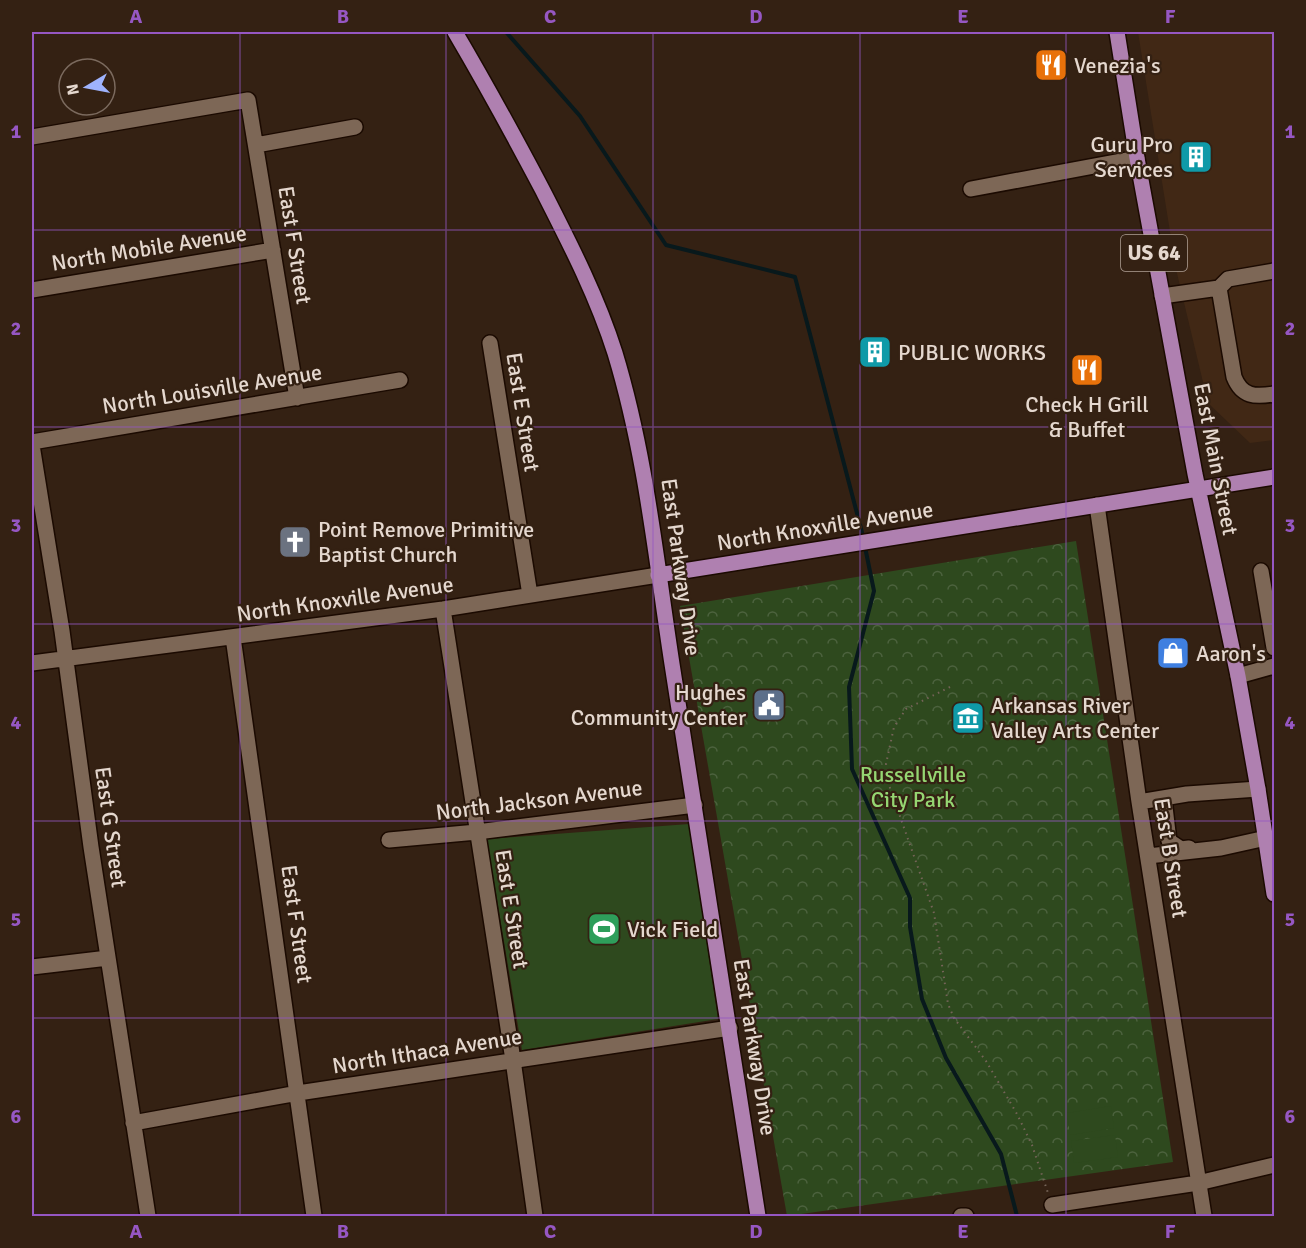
<svg xmlns="http://www.w3.org/2000/svg" width="1306" height="1248" font-family="Signika,sans-serif">
	<defs>
		<pattern id="park-crowns" width="20" height="18" patternUnits="userSpaceOnUse" patternTransform="scale(1.5)"><rect width="20" height="18" fill="#2e491e"/><path d="M2 6a3 3 0 1 1 6 0M12 15a3 3 0 1 1 6 0" fill="none" stroke="#4c623e"/></pattern>
	</defs>
	<rect width="100%" height="100%" fill="#342113"/>
	<!-- built -->
	<path fill="#412815" d="M1138,32H1274V440L1250,443L1208,403L1176,269Z"/>
	<!-- park -->
	<path fill="url(#park-crowns)" d="M1076,541L1173,1162L787,1216L680,606Z"/>
	<!-- garden -->
	<path fill="#2e491e" d="M689,824L718,1019L522,1050L487,839Z
		M1111,1106L1114,1128L1070,1135L1067,1113Z
		M1115,1135L1118,1157L1074,1163L1071,1141Z"/>
	<g fill="none" stroke-linecap="round" stroke-linejoin="round">
		<!-- stream -->
		<path stroke="#08191c" stroke-width="4" d="M506,32L580,116L666,245L795,277L864,540
			M865,547L874,591L849,687L852,769L910,898V927L922,999L946,1058L1001,1154L1017,1216"/>
		<!-- minor casing -->
		<g stroke="#1b0a01" stroke-width="18">
			<path id="minor" d="M32,137L248,100L297,398
				M256,145L355,127
				M971,189L1137,158
				M1219,288L1228,279L1274,271
				M32,290L273,250
				M1162,296L1219,288L1234,377C1242,397 1255,397 1274,394
				M490,343L530,595
				M32,442L400,380
				M32,445L62,631L91,847L148,1216
				M1097,505L1139,802L1204,1216
				M1261,571L1274,648
				M443,609L513,1060L535,1216
				M233,637L314,1216
				M32,663L443,609L658,575
				M1238,676L1274,666
				M1164,798L1169,841L1181,849L1189,848
				M1139,802L1187,794L1258,789
				M389,840L477,832L695,805
				M1148,856L1221,848L1266,838
				M32,967L108,958
				M133,1123L298,1093L730,1028
				M1052,1205L1198,1183L1274,1165
				M961,1216H966"/>
		</g>
		<!-- major casing -->
		<g stroke="#1b0a01" stroke-width="18">
			<path id="major" d="M455,32C485,83 514,136 542,189C569,242 597,296 615,353C646,455 656,560 672,664C702,848 730,1032 758,1216
				M1117,32L1137,158L1195,474L1238,676L1258,789L1274,894
				M658,575L1274,477"/>
		</g>
		<!-- path -->
		<path stroke="#756458" stroke-width="2" stroke-dasharray="1.5 4.5" stroke-linecap="butt" d="M950,687L906,709L894,727L886,764L890,788L934,913L948,1004L954,1018L986,1061L1017,1114L1032,1145L1048,1193"/>
		<!-- minor -->
		<use href="#minor" stroke="#7d6756" stroke-width="15"/>
		<!-- major -->
		<use href="#major" stroke="#af80b0" stroke-width="15"/>
	</g>
	<!-- grid -->
	<path fill="none" stroke="#9657c3" stroke-width="1.5" stroke-opacity="0.55" d="M240,32V1216M446,32V1216M653,32V1216M860,32V1216M1066,32V1216M32,230H1274M32,427H1274M32,624H1274M32,821H1274M32,1018H1274"/>
	<!-- icons -->
	<defs>
		<g id="restaurant-square" transform="scale(1.725)"><rect x="-9" y="-9" width="18" height="18" rx="4" fill="#e8710a" stroke="#342113"/><path d="M-5-6h1v4h1v-4h1v4h1v-4h1v5L-1.5 .5V6h-2V.5L-5-1ZM5-6V6H3V1.5H1.5Q1.5-4 5-6Z" fill="#fff"/></g>
		<g id="building-square" transform="scale(1.725)"><rect x="-9" y="-9" width="18" height="18" rx="4" fill="#0f9aa8" stroke="#342113"/><path d="M-4-6H4V6H1V3H-1V6H-4ZM-2.5-4.3h1.7v1.8h-1.7ZM.8-4.3h1.7v1.8H.8ZM-2.5-1h1.7V.8h-1.7ZM.8-1h1.7V.8H.8Z" fill="#fff"/></g>
		<g id="church-square" transform="scale(1.725)"><rect x="-9" y="-9" width="18" height="18" rx="4" fill="#6b7280" stroke="#342113"/><path d="M-1.2-6h2.4v3.5h3.3v2.4h-3.3V6h-2.4V-.1h-3.3v-2.4h3.3Z" fill="#fff"/></g>
		<g id="shop-square" transform="scale(1.725)"><rect x="-9" y="-9" width="18" height="18" rx="4" fill="#3f7fe0" stroke="#342113"/><path d="M-5-2.5h2.3a2.7 3.5 0 0 1 5.4 0H5L5.5 6h-11ZM-1.5-2.5h3a1.5 2.3 0 0 0-3 0Z" fill="#fff"/></g>
		<g id="civic-square" transform="scale(1.725)"><rect x="-9" y="-9" width="18" height="18" rx="4" fill="#5c6f8a" stroke="#342113"/><path d="M-.6-6.5H3V-4.5H.6V-3L4-1V1h2V6H-6V1h2V-1L-.6-3ZM-1.2 2.5V6h2.4V2.5Z" fill="#fff"/></g>
		<g id="museum-square" transform="scale(1.725)"><rect x="-9" y="-9" width="18" height="18" rx="4" fill="#0f9aa8" stroke="#342113"/><path d="M0-6L6-3V-2H-6V-3ZM-5-1h2V3h-2ZM-1-1h2V3h-2ZM3-1h2V3H3ZM-6 4H6V6H-6Z" fill="#fff"/></g>
		<g id="stadium-square" transform="scale(1.725)"><rect x="-9" y="-9" width="18" height="18" rx="4" fill="#2e9e5b" stroke="#342113"/><path d="M0-5a6.5 5 0 1 0 0 10a6.5 5 0 1 0 0-10ZM-3.5-1.8h7v3.6h-7Z" fill="#fff"/></g>
	</defs>
	<g fill-rule="evenodd">
		<use href="#restaurant-square" x="1051" y="65"/>
		<use href="#building-square" x="1196" y="157"/>
		<use href="#building-square" x="875" y="352"/>
		<use href="#restaurant-square" x="1087" y="370"/>
		<use href="#church-square" x="295" y="542"/>
		<use href="#shop-square" x="1173" y="653"/>
		<use href="#civic-square" x="769" y="705"/>
		<use href="#museum-square" x="968" y="718"/>
		<use href="#stadium-square" x="604" y="929"/>
	</g>
	<g text-anchor="middle" dominant-baseline="central" stroke-width="4.5" stroke-linejoin="round" paint-order="stroke">
		<!-- shield labels -->
		<rect fill="#342113" stroke="#b0a197" stroke-width="1.5" x="1121" y="235" width="66" height="36" rx="4.5"/>
		<g font-size="21" font-weight="bold" fill="#e5d8cf">
			<text x="1154" y="253">US 64</text>
		</g>
		<!-- poi labels -->
		<g font-size="22" fill="#e5d8cf" stroke="#342113" text-anchor="start">
			<text x="1074" y="65">Venezia's</text>
			<text x="1173" y="144" text-anchor="end">Guru Pro<tspan x="1173" dy="25">Services</tspan></text>
			<text x="898" y="352">PUBLIC WORKS</text>
			<text x="1087" y="404" text-anchor="middle">Check H Grill<tspan x="1087" dy="25">&amp; Buffet</tspan></text>
			<text x="318" y="529">Point Remove Primitive<tspan x="318" dy="25">Baptist Church</tspan></text>
			<text x="1196" y="653">Aaron's</text>
			<text x="746" y="692" text-anchor="end">Hughes<tspan x="746" dy="25">Community Center</tspan></text>
			<text x="991" y="705">Arkansas River<tspan x="991" dy="25">Valley Arts Center</tspan></text>
			<text x="627" y="929">Vick Field</text>
		</g>
		<!-- street labels -->
		<g font-size="22" fill="#e5d8cf" stroke="#342113">
			<text transform="translate(295 245) rotate(81)">East F Street</text>
			<text transform="translate(149 248) rotate(-9)">North Mobile Avenue</text>
			<text transform="translate(212 389) rotate(-9)">North Louisville Avenue</text>
			<text transform="translate(523 412) rotate(81)">East E Street</text>
			<text transform="translate(1216 459) rotate(79)">East Main Street</text>
			<text transform="translate(825 526) rotate(-9)">North Knoxville Avenue</text>
			<text transform="translate(681 567) rotate(82)">East Parkway Drive</text>
			<text transform="translate(345 599) rotate(-8)">North Knoxville Avenue</text>
			<text transform="translate(539 800) rotate(-7)">North Jackson Avenue</text>
			<text transform="translate(111 827) rotate(82)">East G Street</text>
			<text transform="translate(1171 858) rotate(81)">East B Street</text>
			<text transform="translate(512 909) rotate(81)">East E Street</text>
			<text transform="translate(297 924) rotate(82)">East F Street</text>
			<text transform="translate(755 1047) rotate(81)">East Parkway Drive</text>
			<text transform="translate(427 1051) rotate(-9)">North Ithaca Avenue</text>
		</g>
		<!-- park labels -->
		<g font-size="22" fill="#95d672" stroke="#342113">
			<text x="913" y="774">Russellville<tspan x="913" dy="25">City Park</tspan></text>
		</g>
	</g>
	<!-- border -->
	<rect width="1306" height="1248" fill="none" stroke="#342113" stroke-width="66"/>
	<!-- north arrow -->
	<g transform="translate(87 87) rotate(260)"><circle r="28" fill="#342113" stroke="#7b6a5e" stroke-width="1.5"/>
	<path d="M0-4.5L10 22L0 15L-10 22Z" fill="#9fb3fd"/>
	<text y="-9" font-size="16" font-weight="bold" text-anchor="middle" fill="#e5d8cf">N</text>
	</g>
	<rect x="33" y="33" width="1240" height="1182" fill="none" stroke="#9657c3" stroke-width="2"/>
	<g font-size="20" text-anchor="middle" font-weight="bold" fill="#9657c3">
		<text x="136" y="23">A</text>
		<text x="343" y="23">B</text>
		<text x="550" y="23">C</text>
		<text x="756" y="23">D</text>
		<text x="963" y="23">E</text>
		<text x="1170" y="23">F</text>
		<text x="16" y="138">1</text>
		<text x="1290" y="138">1</text>
		<text x="16" y="335">2</text>
		<text x="1290" y="335">2</text>
		<text x="16" y="532">3</text>
		<text x="1290" y="532">3</text>
		<text x="16" y="729">4</text>
		<text x="1290" y="729">4</text>
		<text x="16" y="926">5</text>
		<text x="1290" y="926">5</text>
		<text x="16" y="1123">6</text>
		<text x="1290" y="1123">6</text>
		<text x="136" y="1238">A</text>
		<text x="343" y="1238">B</text>
		<text x="550" y="1238">C</text>
		<text x="756" y="1238">D</text>
		<text x="963" y="1238">E</text>
		<text x="1170" y="1238">F</text>
	</g>
</svg>
